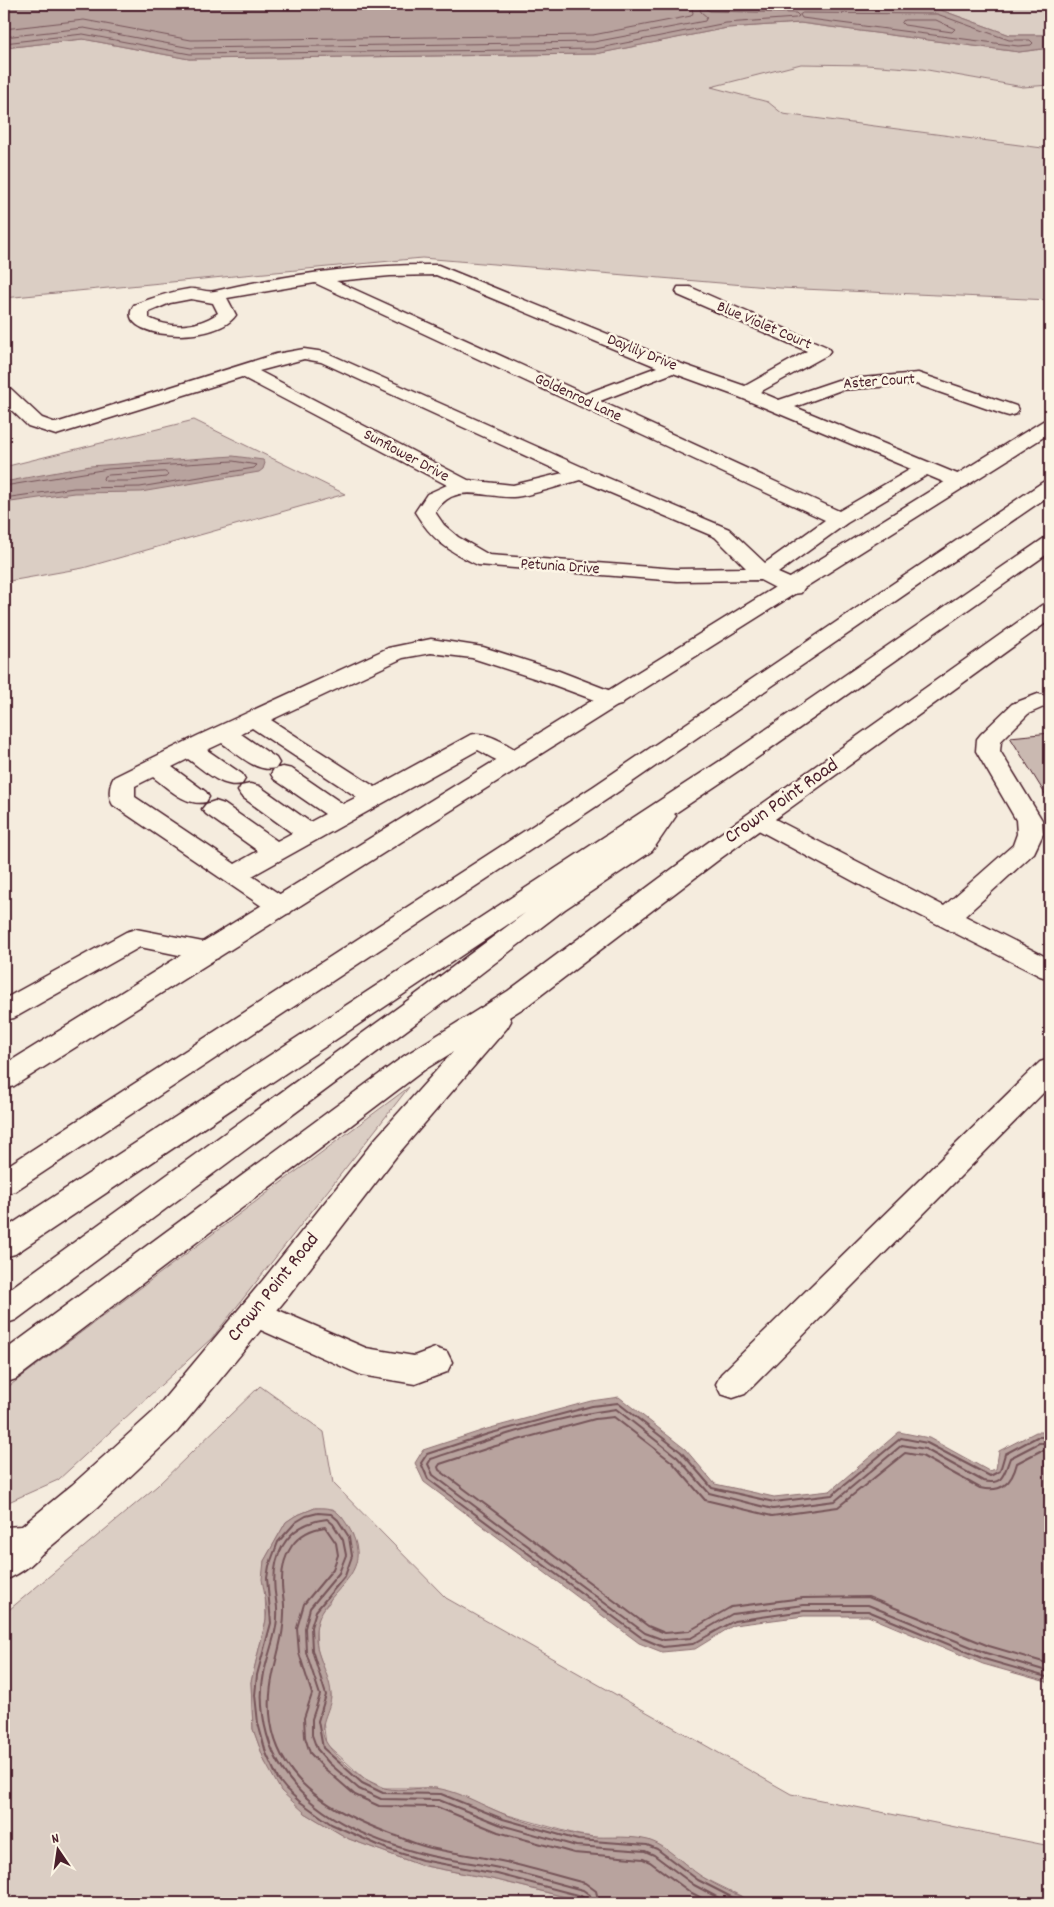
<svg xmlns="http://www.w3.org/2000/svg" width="1054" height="1907" font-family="Dekko,sans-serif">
	<rect width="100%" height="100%" fill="#f5ecde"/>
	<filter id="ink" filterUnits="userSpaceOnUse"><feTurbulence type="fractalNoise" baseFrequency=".02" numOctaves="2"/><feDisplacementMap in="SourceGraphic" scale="10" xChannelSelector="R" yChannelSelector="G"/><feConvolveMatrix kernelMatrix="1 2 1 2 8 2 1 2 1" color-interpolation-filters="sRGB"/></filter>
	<g filter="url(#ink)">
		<!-- built -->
		<path fill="#e8ddd0" d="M801,64L866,65L922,69L1023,87L1050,85V149L783,114L768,102L709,87Z"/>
		<!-- green -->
		<path fill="#dbcec4" stroke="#927678" d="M680,4H1050V35H1010L938,9L727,8Z
			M800,23L1019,52L1050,48V85L1023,87L922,69L866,65L801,64L711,87L768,102L783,114L1050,149V300L780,288L422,258L4,298V48L83,39L189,59L595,54L727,28Z
			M194,420L345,494L83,568L4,582V467Z
			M409,1087L213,1337L58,1480L4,1504V1390Z
			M260,1386L324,1432L333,1483L446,1598L791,1794L1050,1846V1903H755L700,1876L659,1845L579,1835L504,1814L459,1795L436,1788H384L365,1779L326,1744L323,1721L331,1696L329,1684L317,1649L316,1628L320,1613L329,1603L353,1535L341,1516L333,1509L315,1508L295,1516L286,1522L264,1561L266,1620L251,1682L253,1729L265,1762L305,1813L349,1839L420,1865L497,1880L589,1903H4V1614L157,1486Z"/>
		<!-- water -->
		<path fill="#b8a39e" stroke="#8c6e70" d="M4,4H680L727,8L938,9L1010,35H1050V48L1019,52L800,23L727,28L596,54L189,59L83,39L4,48Z
			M233,456L263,460L265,463L263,469L259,472L141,492L74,493L4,503V482L90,466Z
			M619,1397L685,1449L715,1484L774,1497L830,1491L899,1432L929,1438L989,1471L996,1469L999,1451L1036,1432H1050V1683L983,1664L868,1616H804L734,1625L695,1649L662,1652L639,1643L424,1482L415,1463L423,1450L487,1429L591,1401Z
			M315,1508C333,1507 338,1510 348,1526C378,1576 326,1586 317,1625C311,1653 330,1671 331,1694C332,1711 314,1726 328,1745C337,1759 368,1784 384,1788C402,1793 423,1785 441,1789C463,1793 483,1806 504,1814C527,1823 552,1829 577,1835C600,1840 625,1834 648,1840C668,1846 684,1865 701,1876C718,1887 737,1895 755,1903H589L497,1880L420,1865L349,1839L305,1813L281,1791L265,1762L253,1729L251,1682L266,1620L267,1608L262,1579L264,1561L286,1522L295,1516Z"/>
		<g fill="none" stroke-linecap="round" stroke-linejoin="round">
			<!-- shore-far1 -->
			<path stroke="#765459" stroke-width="1" d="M803,13L937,14L1009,40H1030L1033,43L1031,45L1018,46L802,18L800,15Z
				M904,20H936L955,29L952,32L904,25L902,23Z
				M4,29L84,20L191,40L593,35L691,16L693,13L691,4
				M4,37L84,28L191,48L594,42L705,21L707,17L701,12L699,4
				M4,43L83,34L190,54L595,49L726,23L796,18L799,16L796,13L710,11L706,9L705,4
				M165,472L168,474L166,477L130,481H105L103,479L104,476L109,475Z
				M4,486L108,469L233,461L257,465L254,468L140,487L74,488L4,498"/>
			<!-- shore -->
			<path stroke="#765459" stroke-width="2" d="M1050,1437H1037L1005,1454L1000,1471L990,1476L927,1443L901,1438L832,1495L774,1502L712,1488L681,1452L618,1403L592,1406L488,1434L427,1454L421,1463L428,1479L642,1638L663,1647L693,1644L734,1621L804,1611H868L984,1659L1050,1678
				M1050,1443H1039L1010,1458C1004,1474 1003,1486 983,1481L925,1449L902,1445L835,1501L773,1509L709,1493L677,1457L616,1409C553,1417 491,1439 431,1459L428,1464L433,1475L645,1633L664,1640L691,1638L732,1614L804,1605H868L986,1653L1050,1672
				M1050,1451H1040L1017,1463C1012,1483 1002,1493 980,1488L922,1456L905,1453L838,1507L772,1516L705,1500L672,1462L614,1417L595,1419L492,1447L440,1464L438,1467L439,1470L648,1626L665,1633L689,1631L731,1607L803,1598L868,1597L989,1646L1050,1664
				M585,1903V1899L581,1896L497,1874L422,1860L387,1849L331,1824L299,1801L286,1789L278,1779L266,1753L258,1723L255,1695L257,1675L271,1623L267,1578L269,1566L278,1542L296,1522L306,1516L318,1513L331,1514L338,1520L349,1537L352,1556L345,1576L316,1611L311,1627L312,1650L326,1695L318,1721L323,1748L362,1783L383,1793L441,1794L503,1819L578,1840L647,1845L657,1849L698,1880L743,1903
				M592,1903L590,1895L583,1890C555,1883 527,1874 499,1868C476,1863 454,1861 431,1856C356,1838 274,1801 263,1715C261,1701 261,1687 264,1673C269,1648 281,1627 276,1600C269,1560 283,1524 327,1519L333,1524L343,1540L346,1555L339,1573L310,1608L305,1628L306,1652L320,1695L312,1719V1735L317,1749L329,1763L359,1789L381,1799L439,1800L501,1825L576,1846L645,1851L654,1855L694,1885L728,1903
				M599,1903L596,1891L585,1883C557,1876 529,1867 501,1861C476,1856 451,1853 427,1847C414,1844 403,1838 391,1834C338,1814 280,1785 271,1722C264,1677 286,1646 284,1606C284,1599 282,1591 282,1584C281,1554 295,1531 325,1527L336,1543L338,1555L333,1569L304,1604L297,1628L299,1653L312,1694L304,1718L305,1737L310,1753L324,1768L355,1795L379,1806L437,1807L498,1832L574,1853L643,1859L650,1862L690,1892L711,1903"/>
		</g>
		<!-- building -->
		<path fill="#cab9b1" stroke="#4a1f2b" d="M1050,733V802L1010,737Z"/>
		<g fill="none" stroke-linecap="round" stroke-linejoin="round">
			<!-- minor casing -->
			<g stroke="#4a1f2b" stroke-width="3">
				<path id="minor" d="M438,265L679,363L745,386L807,351L678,295L676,291L678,287H690L827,347L830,351L827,355L760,392L779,400L838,380L918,373L1016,406L1018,410L1016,414L1009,416L1002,414L916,384L841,390L795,407L967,478L970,482L967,486L960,488L953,486L927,475L847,523L778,573L801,583L804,588L801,593L793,594L785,593L760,580L677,581L478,565C449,551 432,540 415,512L427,494L447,485L242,377L56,435L28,426L4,403V387L11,389L42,418L56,423L276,354L304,349L325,352L589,470L729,529L765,563L825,520L315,283L227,298L236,315C214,347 111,338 134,305C152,298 169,292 189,289C197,288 207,293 215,291C288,274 363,264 438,265ZM436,275L657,367L585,394L336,281L390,276ZM191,299L213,303L218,313C197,328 171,329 149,318V312L170,303ZM304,359L321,362L563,473L513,485L468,480L259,371ZM673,373L739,397L911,469L839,511L600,401ZM580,480L715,537L746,568L677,569L489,555L458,537L444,525L435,512C455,481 484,498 513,497C530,496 562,485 580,480Z
					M431,639L483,647L559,671L621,695L625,700L621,705L613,707L543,681L472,658L431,653L403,658L271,720L375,787L470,735C488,730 508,746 525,755L528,760L525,765C508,769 493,758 478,750L252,876L290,901L294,907L290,913L281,915L272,913L113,805C108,797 109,785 114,777L197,736L388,648ZM252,728L357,797L343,804L292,769L283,767L274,769L271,774L274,779L325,814L310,822L259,786L250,784L241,786L238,791L241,796L292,833L277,841L224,804L215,801L206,804L202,809L206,814L258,851L235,864L135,797V786L153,777C168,788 186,807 206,802L209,797L206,792L172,767L188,759C204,770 222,789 242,784L245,779L242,774L207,750L222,743C238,754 256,773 276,768L279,763L276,758L241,734Z
					M1038,694L1046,696L1050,701L1046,706L1028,714L1001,741L1000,751L1042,820L1043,834L1034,853L965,916L1050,959V979L1040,976L864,887L749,825L745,820L749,815L758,812L767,815L944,906L1013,845L1017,834L1016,820L976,751L977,739L981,734L1012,704Z
					M136,929L208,943L218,946L222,952L218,958L208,961L140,947L14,1018L4,1020V999L126,932Z
					M1050,1059V1086L745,1394L733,1398L721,1394L716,1384L721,1374L1040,1062Z
					M255,1300L366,1348L414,1356L435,1348L447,1352L452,1362L447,1372L415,1384L361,1375L243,1322L238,1313L243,1304Z"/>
			</g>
			<!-- major casing -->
			<g stroke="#4a1f2b" stroke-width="3">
				<path id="major" d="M1050,419V433L14,1086L4,1089V1065L1043,421Z
					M1050,603V620L721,858L528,1005L509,1017L511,1021L507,1028L398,1154L287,1298L177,1432L98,1507L43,1553L30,1558L4,1559V1527L22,1526L72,1485L153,1412L263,1280L376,1138L453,1052L424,1070L16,1379L4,1383V1351L404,1056L508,991L703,846L1042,605Z"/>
			</g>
			<!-- highway casing -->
			<g stroke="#4a1f2b" stroke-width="3">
				<path id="highway" d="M1050,480V495L612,796L15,1191L4,1194V1168L594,786L1043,482Z
					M1050,537V552L744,767L674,814L676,816L652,851L565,909L431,1012L16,1320L4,1324V1293L411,998L525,913L15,1254L4,1257V1229L726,757L1043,539Z
					M30,1526L43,1531L49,1542C40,1560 22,1574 4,1580V1542L17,1531Z"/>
			</g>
			<!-- minor -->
			<use href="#minor" fill="#fcf5e5" fill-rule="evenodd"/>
			<!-- major -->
			<use href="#major" fill="#fcf5e5" fill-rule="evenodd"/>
			<!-- highway -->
			<use href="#highway" fill="#fcf5e5" fill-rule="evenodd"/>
		</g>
	</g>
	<g text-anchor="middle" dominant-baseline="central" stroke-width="5" stroke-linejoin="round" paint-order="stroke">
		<!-- far-street labels -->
		<g font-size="16" fill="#4a1f2b" stroke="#fcf5e5">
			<text transform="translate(764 326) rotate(23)">Blue Violet Court</text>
			<text transform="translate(642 353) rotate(22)">Daylily Drive</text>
			<text transform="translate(879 382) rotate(-4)">Aster Court</text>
			<text transform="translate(578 398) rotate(25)">Goldenrod Lane</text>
			<text transform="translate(406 456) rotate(28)">Sunflower Drive</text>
			<text transform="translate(560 567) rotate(4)">Petunia Drive</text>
		</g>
		<!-- street labels -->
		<g font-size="20" fill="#4a1f2b" stroke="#fcf5e5">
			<text transform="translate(782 802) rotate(-35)">Crown Point Road</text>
			<text transform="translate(274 1288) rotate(-51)">Crown Point Road</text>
		</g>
	</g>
	<!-- margin -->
	<rect width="1054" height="1907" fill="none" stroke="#fcf5e5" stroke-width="20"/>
	<rect x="10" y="10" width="1034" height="1887" fill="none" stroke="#4a1f2b" stroke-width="2" filter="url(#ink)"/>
	<!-- north arrow -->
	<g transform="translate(58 1850) rotate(347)" stroke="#fcf5e5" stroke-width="4" paint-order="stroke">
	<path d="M0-4L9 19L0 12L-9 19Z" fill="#4a1f2b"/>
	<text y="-8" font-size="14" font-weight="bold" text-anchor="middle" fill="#4a1f2b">N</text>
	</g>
</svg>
